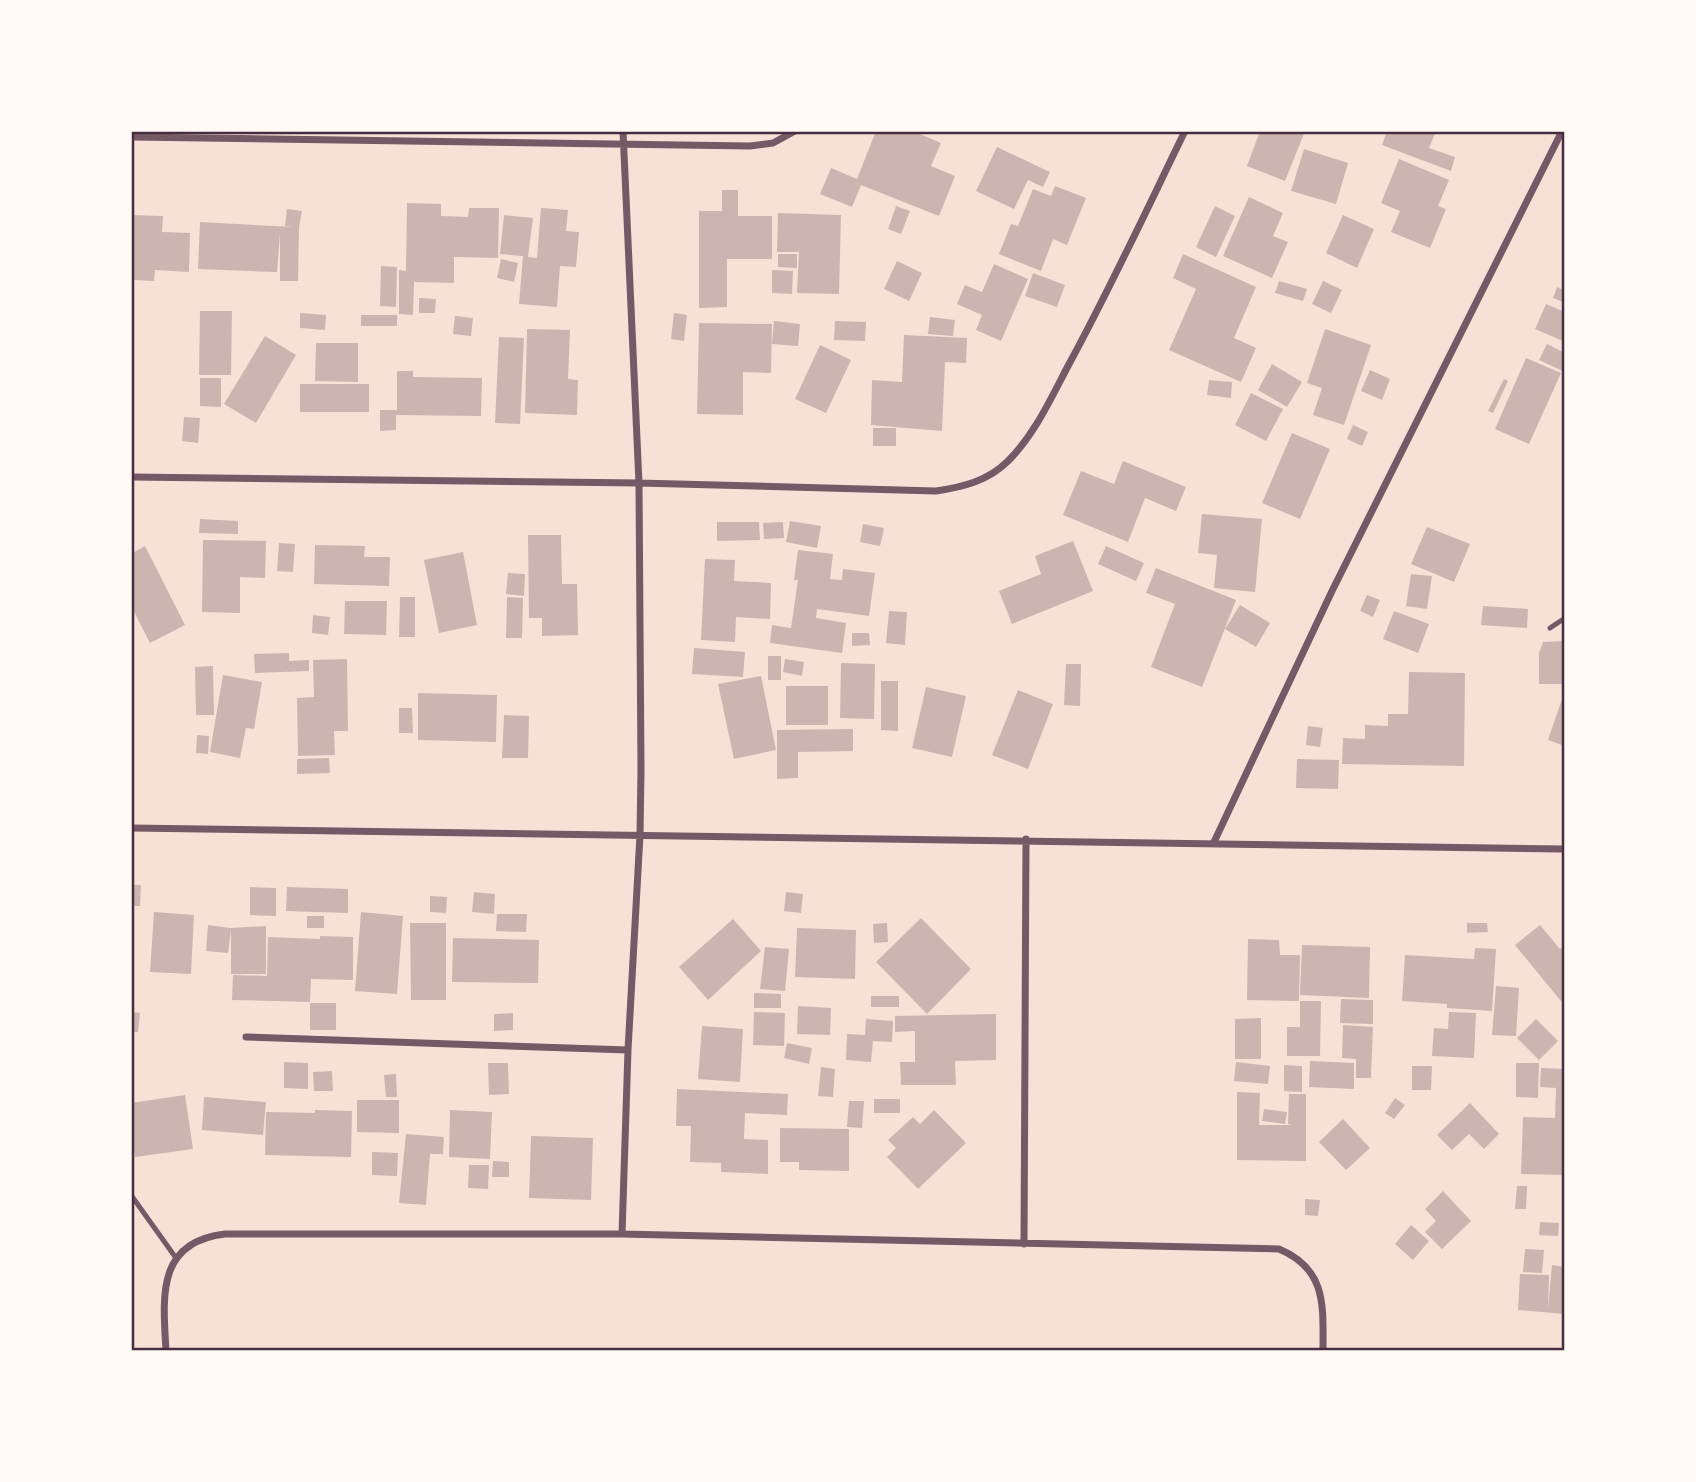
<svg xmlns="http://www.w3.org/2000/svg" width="1696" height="1482" font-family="'Times New Roman',serif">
	<rect width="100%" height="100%" fill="#f7e1d7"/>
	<!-- building -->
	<path fill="#ccb4b1" d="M876,131H913L941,143L931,166L955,176L939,216L861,185L852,207L820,194L831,168L857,179Z
		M1260,131H1305L1285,181L1247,166Z
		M1387,131H1436L1429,148L1455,157L1451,171L1382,145Z
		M997,147L1050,172L1043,187L1028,180L1014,209L976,191Z
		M1304,149L1348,163L1336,204L1291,191Z
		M1399,159L1449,180L1438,206L1446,209L1430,248L1391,232L1400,211L1381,203Z
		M1055,186L1086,198L1067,245L1053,239L1041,271L999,254L1011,224L1018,226L1033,189L1051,196Z
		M722,190H738V216H772V259H727V307L699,308V211H722Z
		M1249,197L1283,213L1273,236L1288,242L1272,278L1223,256Z
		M407,203L441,204V216L468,217L469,208H499L498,258L454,257V283L414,282L413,315L399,314V270L406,271Z
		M896,206L910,211L901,234L888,229Z
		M1215,206L1235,216L1216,257L1196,247Z
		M541,208L568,210L566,231L579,232L576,267L560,266L557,307L519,304L523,256L500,254L504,215L533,218L528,257L537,258Z
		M287,209L302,211L299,227L298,281H280V233L277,272L198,269L200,222L293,227L285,226Z
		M778,213L841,215L839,294L797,293L799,252H777Z
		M131,215L163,216L162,232L190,233L189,272L155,270L154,281L131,280Z
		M1343,215L1374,229L1357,268L1326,253Z
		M778,254H797V268L778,267Z
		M1183,254L1256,287L1234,338L1256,348L1241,382L1169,350L1196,289L1173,278Z
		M501,259L518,263L514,282L497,278Z
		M897,261L922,273L909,301L884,289Z
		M994,264L1028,279L1001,341L976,330L982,315L957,304L965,285L982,292Z
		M381,266L397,267L396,307L380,306Z
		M772,270L793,271L792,294L772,293Z
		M1033,273L1065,285L1057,307L1025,296Z
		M1279,281L1307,289L1303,301L1275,293Z
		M1323,281L1342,290L1331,313L1312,304Z
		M1557,287L1565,291V303L1553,298Z
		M419,298L436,299L435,313H419Z
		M1546,304L1565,312V342L1535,329Z
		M200,311H232L231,375H199Z
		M300,313L326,315L325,330L300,328Z
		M674,313L687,315L684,341L671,339Z
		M361,315H397V326H361Z
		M455,316L473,318L471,336L453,334Z
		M930,317L955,320L953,336L928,334Z
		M774,321L800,324L798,346L772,344Z
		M835,321L866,322L865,341L834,340Z
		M699,323L772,324L771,373L743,372V415L697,414Z
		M527,329L570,330L568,379L578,380L577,415L525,413Z
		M1325,329L1371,345L1344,425L1313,415L1322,388L1307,383Z
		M904,335L967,338L966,363L945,362L942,431L871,425L872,380L902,382Z
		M265,336L296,355L256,423L224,404Z
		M499,337L524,338L520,424L495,423Z
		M316,343H358V382L315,381Z
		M1547,344L1565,353V372L1539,360Z
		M820,345L851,360L826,413L795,399Z
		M1526,358L1561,373L1529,444L1495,429Z
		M1272,364L1302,382L1287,407L1258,390Z
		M1370,370L1390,379L1382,400L1361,391Z
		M397,371H413V377L482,378L481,416L396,415V430L380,431V410H397Z
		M200,378H221V407L200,406Z
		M1504,379L1508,381L1493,413L1488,411Z
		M1209,380L1232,382L1231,398L1207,395Z
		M300,384H369V412H300Z
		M1251,393L1283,409L1266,441L1235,425Z
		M184,417L200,418L198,443L182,441Z
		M1353,425L1368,432L1362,446L1347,439Z
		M873,428H896V446H873Z
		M1292,433L1330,449L1300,519L1262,503Z
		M1123,461L1186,487L1176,511L1145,498L1128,542L1063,515L1081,471L1114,484Z
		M1202,514L1262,519L1255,592L1214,588L1217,555L1198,553Z
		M200,519L238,521V534L199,533Z
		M790,521L821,526L817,548L786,542Z
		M717,522H759L760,540L717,541Z
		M783,522L784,538L764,539L763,523Z
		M863,524L884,528L880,546L860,542Z
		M1427,527L1470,544L1454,582L1411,564Z
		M528,535H561L562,584H577L578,635L542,636V618H529Z
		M203,540L266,541L265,578L240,577V613L202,612Z
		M1073,541L1093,591L1012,624L999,591L1041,574L1035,556Z
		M279,543L295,544L293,572L277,571Z
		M315,545L365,546L364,557H390L389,586L314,584Z
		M145,546L185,625L150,643L131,606V554Z
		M1106,546L1144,563L1136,581L1098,564Z
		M798,550L833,554L830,579L842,580L843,569L875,573L869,616L817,609L816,618L846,623L842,653L770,643L772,625L791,628L798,580H794Z
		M463,552L477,625L439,633L424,560Z
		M705,559L735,560L734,581L771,583L770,619L736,617L735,642L701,640Z
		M1156,568L1236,600L1202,687L1151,667L1175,604L1146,593Z
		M508,573L525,574L524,596L506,594Z
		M1411,574L1432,576L1427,609L1406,606Z
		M1367,595L1380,600L1373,617L1360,611Z
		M400,597H415V637H399Z
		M507,597L523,598L522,638H506Z
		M345,601H387L386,635L344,634Z
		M1240,605L1270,623L1256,647L1225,629Z
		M1483,606L1528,609L1527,628L1481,625Z
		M889,611L907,612L905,645L886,643Z
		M1394,611L1429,624L1418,653L1383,639Z
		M313,615L330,617L328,635L312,633Z
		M852,633H869L870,645L852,646Z
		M1565,641V684H1539V653L1543,642Z
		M694,648L745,652L743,677L692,674Z
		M289,653V661L309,660V671L255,673L254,654Z
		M768,656H781V680H768Z
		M347,659L348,731H334L335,755L298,756L297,698L314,697L313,660Z
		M785,659L804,662L802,676L783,672Z
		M841,663L875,664L874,719L840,718Z
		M1066,664H1081L1080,706L1064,705Z
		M213,666L214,715H196L195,667Z
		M1409,672L1465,673L1464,766L1342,764L1343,738L1365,739V725L1388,726V714H1408Z
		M223,675L262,682L254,729L246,728L240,758L210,752Z
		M761,676L776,750L734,759L718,684Z
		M881,681H898V731L881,730Z
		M786,686H828V725H786Z
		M926,687L966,696L952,757L912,748Z
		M1018,690L1053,704L1028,769L992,755Z
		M418,693L497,695L496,742L418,740Z
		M1564,693H1565V746L1548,740Z
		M399,708H412L413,733H399Z
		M504,715L529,716L528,758H502Z
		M1308,726L1323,728L1320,747L1306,745Z
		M853,729V751L798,752V778L777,779V730Z
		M197,735L209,736L208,754L196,753Z
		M329,758L330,773L297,774V759Z
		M1297,759L1339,760L1338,789L1296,788Z
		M131,885H141L140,906H131Z
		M250,887L276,888V916L250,915Z
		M287,887L348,889V913L286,911Z
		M474,892L495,894L494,914L472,912Z
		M786,892L803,894L801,913L784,911Z
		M430,896L447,897L446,913L430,912Z
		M154,912L194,915L191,974L150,972Z
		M361,912L403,916L397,994L355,991Z
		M497,914H527L526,932L496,931Z
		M307,916H324V928H307Z
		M921,918L971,969L927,1014L876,962Z
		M733,919L761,951L708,1000L679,967Z
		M410,923H446V1000H411Z
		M887,923L888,942L874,943L873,924Z
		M1467,923H1487L1488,932L1467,933Z
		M208,925L231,928L266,926V974H231V930L228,953L206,951Z
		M1540,925L1560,949L1565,945V1006L1515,945Z
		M797,928L856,930L855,979L795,977Z
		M320,936L353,937V980L311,979L310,1002L232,1000L233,975L267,976L268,937L320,939Z
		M453,938L539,940L538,983L452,982Z
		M1248,939L1279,940L1280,955H1300L1299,1001L1247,1000Z
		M1302,945L1370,947L1369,998L1300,995Z
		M765,947L789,949L785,991L760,989Z
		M1475,948L1496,949L1492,1011L1447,1008V1004L1402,1001L1405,955L1474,959Z
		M1496,986L1519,988L1516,1036L1492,1035Z
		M754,993L781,994V1008H754Z
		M871,996H899V1007H871Z
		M1341,999L1373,1000V1024L1340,1023Z
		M1300,1001H1321L1320,1056H1287V1027H1300Z
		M310,1003H336V1030H310Z
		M798,1006L831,1008L830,1035L797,1034Z
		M131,1012L140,1013L138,1032H131Z
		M754,1012L785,1013L784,1046L753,1045Z
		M1449,1012L1476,1013L1474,1058L1432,1056L1434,1028L1448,1029Z
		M513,1013V1030L494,1031V1014Z
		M996,1014V1060L955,1061L956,1085H901L900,1062H915V1031L895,1032V1016Z
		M1261,1018V1059H1235V1019Z
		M866,1019L893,1021L892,1042L873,1041L871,1062L846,1060L847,1034L865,1035Z
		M1536,1019L1558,1041L1539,1060L1517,1038Z
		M1343,1025L1373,1027L1371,1078H1356V1059L1342,1058Z
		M702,1026L743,1029L740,1082L698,1079Z
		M787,1043L812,1048L809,1064L784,1058Z
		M1310,1061L1354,1063V1089L1309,1087Z
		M284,1062L308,1063V1089L284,1088Z
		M1236,1062L1270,1066L1268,1084L1234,1081Z
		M488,1063H508L509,1094L489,1095Z
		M1516,1063H1539L1538,1098L1516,1097Z
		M1284,1065L1302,1066V1092L1284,1091Z
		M1412,1066H1432L1431,1090H1412Z
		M821,1067L835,1069L833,1097L818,1096Z
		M1541,1068L1565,1069V1175L1521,1174L1523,1117L1555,1118L1556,1088L1540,1087Z
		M332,1071L333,1091H314L313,1072Z
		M396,1074L397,1097H386L384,1075Z
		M677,1089L788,1094L787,1115L745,1113L744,1139L768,1140V1174L721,1172V1163L690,1162L691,1126H676Z
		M1237,1092L1260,1093L1259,1125H1292L1288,1124L1289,1094H1306V1161L1237,1160Z
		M185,1095L193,1149L135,1157L131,1134V1103Z
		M204,1097L266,1102L263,1135L202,1130Z
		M1395,1098L1405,1105L1394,1119L1385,1113Z
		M874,1099H900V1113H874Z
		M357,1100H399V1133L357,1132Z
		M849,1101H864L862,1128L847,1127Z
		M1470,1103L1499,1134L1484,1149L1469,1134L1452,1150L1437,1135Z
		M1264,1109L1287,1112L1285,1124L1262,1121Z
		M315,1110L352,1111L351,1157L265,1155L266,1112L315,1113Z
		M450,1110L492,1112L490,1159L449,1157Z
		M934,1110L966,1143L918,1189L887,1157L896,1148L888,1140L913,1117L920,1124Z
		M1343,1119L1370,1148L1346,1170L1319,1142Z
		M780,1128L849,1129V1171L799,1170V1162H780Z
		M406,1134L444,1137L443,1154H430L426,1205L399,1203Z
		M531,1136L593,1138L591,1200L529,1198Z
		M372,1152L398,1153L397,1176L372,1175Z
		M493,1161L509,1162V1177H492Z
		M469,1165H489L488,1189L468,1188Z
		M1517,1186H1527L1526,1209H1515Z
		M1443,1191L1471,1221L1442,1249L1425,1232L1436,1221L1425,1209Z
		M1305,1199L1320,1200L1318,1216L1305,1215Z
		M1540,1222L1559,1223L1558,1236L1539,1235Z
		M1411,1225L1429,1241L1413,1260L1395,1244Z
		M1525,1249L1544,1250L1542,1273L1523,1272Z
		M1552,1265L1565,1267V1314L1518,1310L1520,1274L1549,1275L1548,1309Z"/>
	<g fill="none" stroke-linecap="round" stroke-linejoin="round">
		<!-- service -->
		<path stroke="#755966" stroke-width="5" d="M1550,628L1565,618
			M131,1195L176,1258"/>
		<!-- minor -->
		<path stroke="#755966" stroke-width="7" d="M131,137L750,146L773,143L795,131
			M131,477L639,483L936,491C963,487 988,481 1008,461C1035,434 1051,398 1068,366C1110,289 1147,209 1185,131
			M131,828L1565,849
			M1214,842L1332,591L1562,131
			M246,1037L628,1050
			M622,1234L628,1050L640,835L641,770L639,483L623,131
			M1024,1244L1026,839
			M166,1351C163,1297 156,1242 225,1234H622L1279,1249C1327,1269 1323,1306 1323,1351"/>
	</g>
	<!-- border -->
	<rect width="1696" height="1482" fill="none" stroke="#fffaf5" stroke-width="266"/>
	<rect x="133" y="133" width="1430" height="1216" fill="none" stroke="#4a2c40" stroke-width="2.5"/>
</svg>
